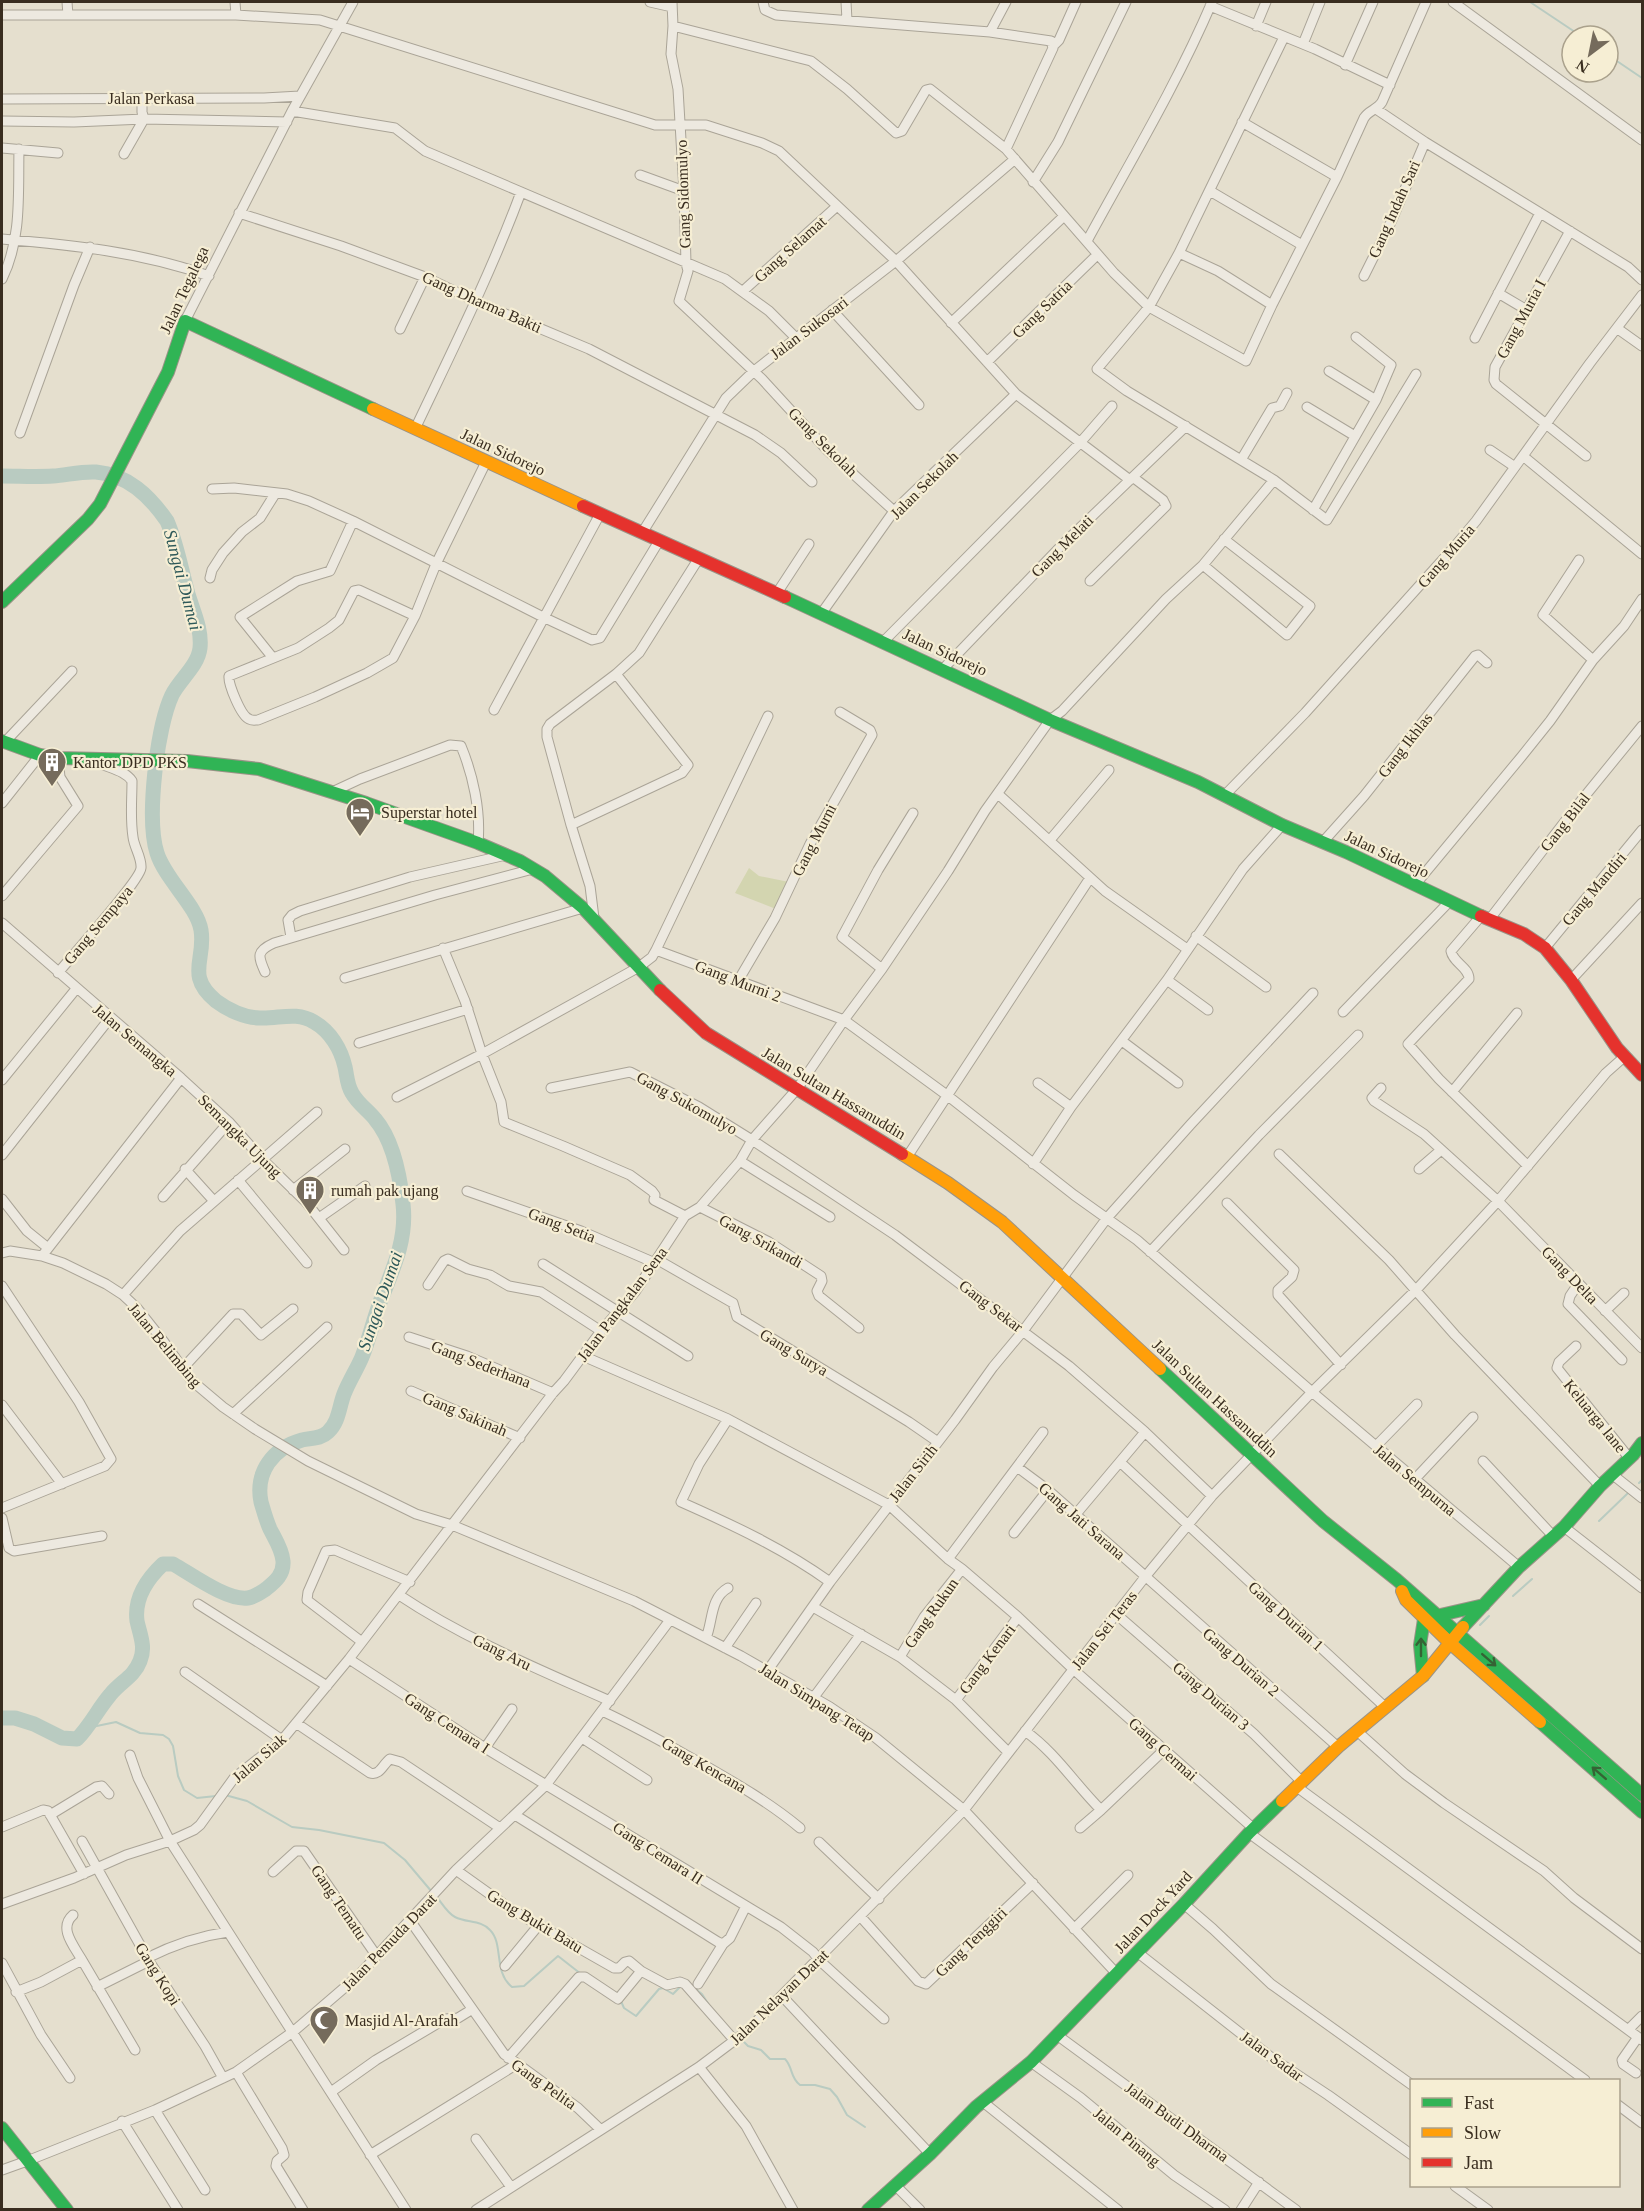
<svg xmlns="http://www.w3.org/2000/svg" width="1644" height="2211" font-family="Georgia,serif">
	<rect width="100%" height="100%" fill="#e5dfce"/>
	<!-- green -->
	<path fill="#d3d5b0" d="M749,868L759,876L789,882L776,909L735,893Z"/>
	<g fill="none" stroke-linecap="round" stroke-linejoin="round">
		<!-- stream -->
		<path stroke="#b9cbc1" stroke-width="2" d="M1530,2L1581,36
			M1608,55L1642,78
			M1639,1483L1642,1480
			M1599,1521L1628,1493
			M1513,1596L1532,1579
			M1480,1625L1489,1616
			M87,1728L116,1722L140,1733L163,1735L169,1739L173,1746L178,1776L184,1790L197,1798L216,1796
			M225,1795L247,1801L292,1827L319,1830L384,1843L405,1860L432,1892
			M436,1896C442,1903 447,1913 455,1917C467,1923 481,1920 490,1930C504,1944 493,1972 512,1987L524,1986L558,1956L581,1974
			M693,1987L702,1994L709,2005
			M620,1999L624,2008L636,2016L659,1989L663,1988L673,1994L681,1986
			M742,2040L748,2046L761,2050L770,2059H785C793,2067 790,2078 800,2085H815L830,2089L837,2097L847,2115L865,2127"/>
		<!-- river -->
		<path stroke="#b9cbc1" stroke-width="15" d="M2,476C19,476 36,477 53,476C67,475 82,471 96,472C128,475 149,495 167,521C177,544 181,569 188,594C193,611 202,629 200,648C198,666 180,679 172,695C157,727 146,819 157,853C165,879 197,906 201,930C206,960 185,975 216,1001C228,1010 245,1018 260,1018C279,1019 296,1011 314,1022C330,1031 341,1049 345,1067C347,1076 347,1085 352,1093C358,1104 368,1110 375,1119C393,1140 400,1176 403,1204C407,1238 394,1267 382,1297C374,1317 370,1337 362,1357C357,1369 349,1381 344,1394C339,1407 339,1422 328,1432C321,1439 311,1438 302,1440C273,1448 255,1472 261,1502C264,1512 266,1520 270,1529C275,1539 282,1549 283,1561C284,1574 276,1581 266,1589C260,1593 255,1597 248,1598C227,1601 191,1574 173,1564H163C147,1579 134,1598 137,1621C140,1635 146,1647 140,1661C134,1677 120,1682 110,1695C98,1709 90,1726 77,1739L62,1738L34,1724L15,1718H2"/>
		<!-- street casing -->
		<g stroke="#aaa497" stroke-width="11">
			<path id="street" d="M67,2L68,15
				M235,2L236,15
				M650,2L672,7
				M672,2L673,26L671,54L678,89L684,191L686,263L688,271L679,301L762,379L828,451L894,511
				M763,2L765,10L776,15L990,32L1051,41L1053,48L1006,149
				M846,2L847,20
				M1453,2L1642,140
				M1210,6L1315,49L1390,85
				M2,15H236L320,20L655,125H706L762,143L779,151L896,261L1016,394L1130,480
				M673,26L811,61L847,89L896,133L902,131L926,90L930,89L1006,149L1114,273L1149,307L1246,361L1272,305L1337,177L1364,118C1369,110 1377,110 1382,102L1426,2
				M1256,26L1266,2
				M990,32L1006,2
				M1284,37L1179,253L1149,307L1097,369L1127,391L1274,480L1327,520L1416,374
				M1303,44L1320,2
				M1053,46L1059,40L1076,2
				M1345,65L1373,2
				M2,99L264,98L300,96
				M1376,109L1425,142L1628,267L1642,280
				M292,111L395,128L425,151L725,279L769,311L796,338
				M2,121L74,122L144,119L287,122
				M1242,122L1337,177
				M2,148L58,153
				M124,154L144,119L142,112V98
				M640,175L684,191
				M1033,182L1058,142L1126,2
				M1210,191L1302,245
				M239,213L341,246L425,277L477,302L589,349L755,435L781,453L812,482
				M1570,231L1495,367L1494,380L1496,384L1586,456
				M2,239C72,245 142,252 209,276
				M1087,241C1130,162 1177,84 1212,2
				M1179,253L1218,271L1272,305
				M1364,276L1391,222L1425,142
				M2,279C22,239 18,193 19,149
				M743,291L836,207
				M1498,293L1525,309
				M832,310L919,405
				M185,321L292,111L353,2
				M951,323L1063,217
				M400,329L425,277
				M1618,329L1642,346
				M1475,338L1540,213
				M987,362L1097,255
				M1329,371L1376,400
				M1307,407L1355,436
				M415,429C452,351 491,273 521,192
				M20,433L74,285L90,247
				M1490,450L1515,467
				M1523,456L1642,554
				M1241,460L1272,408L1280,406L1287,393
				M212,489L234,488L287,494L309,501L353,521L543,617L592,640L600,638L659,541
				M1313,510L1376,400L1391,365L1356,337
				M642,533L726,398L754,371L896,261L1015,159
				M1579,560L1543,615L1593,660
				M1203,565L1287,635L1310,606L1224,539
				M210,578L212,570L223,553L242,532L260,518L275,494
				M1090,581L1166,506L1163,500L1134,478
				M777,593L809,544
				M821,614L894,511L1016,394
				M415,616L359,590L354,591L339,620L329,628L298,648L229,676C228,684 241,716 249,719C252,721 255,720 258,720L315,697L367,673L393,658L415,616L436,564L486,462
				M883,642L1079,444L1112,406
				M273,658L240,617L297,581L330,571L353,521
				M942,670L1061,546L1186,426
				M494,710L600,514
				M5,742L72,671
				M332,792L360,779L450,745L461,746C473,775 481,811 478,843
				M998,794L1105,891L1187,949
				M1224,796L1305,713L1455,546L1476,521L1590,363L1642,295
				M2,803L40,755
				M571,825L682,773L688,765L616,674
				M1050,840L1109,770
				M1322,843L1364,796L1475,656L1478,655L1487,663
				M1415,885L1522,756L1550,721L1593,660L1624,626L1642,599
				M2,896L78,806L60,777L58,758
				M1481,916L1451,951C1453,963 1469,967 1469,979L1408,1044L1439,1079L1528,1166
				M594,918L590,886L571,825L547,737V729L550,724L616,674L639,653L699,558
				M1489,920L1576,807L1642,726
				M2,923L181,1078L42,1256
				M1196,936L1266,987
				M291,937L288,920L292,915L300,911L410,877L506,855
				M443,948L465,1001L482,1054L501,1102L504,1122L563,1146L630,1175L652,1191L655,1195L654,1200L685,1216
				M1545,948L1642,830
				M656,950L768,716
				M882,969L842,937L878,870L913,813
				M265,972C258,956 256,951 274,943L435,895L533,869
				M58,973C70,958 140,881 141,868C142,858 134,847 133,837C130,818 132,800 132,781C125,770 107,768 95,761
				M345,978L583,908
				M1167,980L1208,1010
				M1571,980L1642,903
				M738,981L775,918L810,844L872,735L870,730L840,712
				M1343,1012L1449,902
				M1122,1041L1178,1083
				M359,1043L468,1009
				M181,1078L229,1122L262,1159L306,1202L344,1250
				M2,1080L76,989
				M1038,1083L1071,1107
				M551,1088L630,1072L699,1107L752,1140L895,1235L1069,1366L1145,1432L1212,1496
				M1381,1088L1372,1098L1374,1101L1424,1134L1498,1201L1642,1348
				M1452,1092L1517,1013
				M397,1097L482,1054L639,967L652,957L656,950L844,1020L948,1096L1074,1195L1137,1240L1312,1392L1212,1496L1187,1526L1145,1577L964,1810L747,2031L699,2067L476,2210
				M1279,1154L1389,1260L1455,1335L1600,1486
				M2,1155L110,1018
				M907,1157L1090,878
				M740,1161L830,1217
				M1033,1164L1071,1107L1167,980L1243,869L1282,825
				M185,1169L213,1200
				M1419,1169L1441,1150
				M238,1180L307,1263
				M293,1190L345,1149
				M467,1191L581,1231L655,1263
				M163,1197L229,1122
				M2,1199L27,1231L48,1248
				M1227,1203L1294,1270L1292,1277L1278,1290V1295L1341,1365
				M700,1207L769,1242L821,1276L822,1281L817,1291L819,1296L859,1328
				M319,1218L365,1186
				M1150,1252L1259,1135L1358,1035
				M2,1253L10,1251L42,1256L63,1263L106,1284L123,1295L137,1308L164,1342L191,1380L223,1407L255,1429L308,1461L416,1514L452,1525L634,1601L741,1656L830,1707L876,1738L964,1810L1117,1974
				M658,1260L733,1303L737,1317L909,1422L938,1442
				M543,1264L688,1356
				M1578,1284L1570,1296L1568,1304L1622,1360
				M428,1285L444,1261L448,1259L468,1269L490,1275L509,1286L541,1292L601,1331
				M2,1286L79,1402L111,1459L105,1466L2,1508
				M123,1295L180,1231L317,1112
				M1605,1311L1624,1293
				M409,1337L467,1356L553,1393
				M1576,1346L1559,1362L1557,1368L1630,1459
				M583,1356L728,1419L889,1505L948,1559L962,1569L1018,1617L1073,1669L1254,1829
				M183,1368L233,1314H241L261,1335L293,1309
				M411,1391L520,1438
				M2,1405L62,1484
				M233,1414L327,1327
				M728,1419L699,1464L681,1502C733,1525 784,1549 830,1582
				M1376,1446L1417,1404
				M1483,1461L1553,1536
				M1120,1462L1385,1707
				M1017,1467L1048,1490L1338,1747
				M1613,1475L1642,1498
				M1415,1479L1473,1417
				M1076,1514L1145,1432
				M2,1518L9,1548L14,1551L102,1536
				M1564,1527L1642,1588
				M1014,1533L1048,1490
				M948,1559L1043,1432
				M1519,1567L1312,1392L1416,1290L1498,1201L1606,1073L1624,1057
				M399,1595C465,1639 538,1669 610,1701
				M198,1604L327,1686
				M813,1607L900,1657L956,1700L1008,1752
				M1116,1614L1254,1734L1302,1782
				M706,1638C713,1621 710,1598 728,1588
				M362,1642L307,1600L308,1592L326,1551L335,1550L410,1582
				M725,1648L756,1603
				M900,1657L924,1617L962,1569
				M349,1659L485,1748L781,1927L813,1952L819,1960L884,2019
				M768,1670L830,1582L955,1420L993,1367L1023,1331L1107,1218L1191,1124L1313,993
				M185,1672L282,1740
				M814,1697L861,1634
				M956,1700L1018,1617
				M602,1711C637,1727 670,1746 704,1765C737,1784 770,1803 800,1828
				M296,1723L370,1773C380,1776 383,1764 390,1759L401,1762L500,1828
				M1025,1731C1056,1753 1074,1783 1101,1810
				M1357,1731L1405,1774L1444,1803L1544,1871L1574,1898L1642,1949
				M582,1738L647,1780
				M485,1748L512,1709
				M130,1755L138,1778L170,1841L406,2210
				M1297,1787L1642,2040
				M50,1815L96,1787L102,1786L109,1794
				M515,1815L718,1942L723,1944L730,1938L746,1906
				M2,1827L43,1810L48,1811L84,1874
				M1080,1828L1101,1810L1164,1750
				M1249,1833L1585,2080
				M82,1841L149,1961L205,2046L223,2078
				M819,1842L879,1899
				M456,1870L512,1910L614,1968H619L625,1962L629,1961L641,1971L667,1985L680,1982L685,1984L735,2041
				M273,1872L296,1851H304L376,1955
				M2,1904L74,1878L126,1855L170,1841L194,1830L200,1825L234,1778L282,1740L349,1659L553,1393L564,1381L601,1331L635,1292L685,1216L700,1207L740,1161L752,1140L797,1089L844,1020L882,969L948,871L985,811L1050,720L1062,711L1166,599L1203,565L1274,480
				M1184,1904L1213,1929L1271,1984L1412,2085
				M860,1916L918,1981L926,1984L1033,1883
				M409,1919L504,2054L578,2108L600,2129
				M1074,1929L1128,1875
				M1137,1952L1272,2058L1328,2095L1412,2155
				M147,1958C173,1945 199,1936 228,1932
				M82,1960L135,2050
				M2,1963L41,2035L70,2078
				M505,1966L538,1926
				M698,1984L723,1944
				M97,1987L149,1961
				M16,1992L41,1982L82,1960C74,1946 58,1928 73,1915
				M782,1996L930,2154
				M1629,2029L1642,2016
				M1057,2035L1296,2210
				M508,2058L579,1977H585L618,1999L641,1971
				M1031,2062L1081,2098L1174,2175L1225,2210
				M699,2067L746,2126L793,2210
				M236,2072L282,2148L284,2155L277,2161L276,2166L303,2210
				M1636,2073L1623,2064L1622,2060L1638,2037
				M331,2092L376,2060L445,2019L458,2018L471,2010
				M983,2102L1118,2210
				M1618,2105L1642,2123
				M155,2110L205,2190
				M122,2121L178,2210
				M476,2139L511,2187
				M370,2155L517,2064
				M2,2170L27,2161L155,2110L236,2072L294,2031L358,1976L456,1870L546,1785L670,1620
				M895,2185L920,2210
				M1455,2186L1488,2210
				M1241,2210L1259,2182"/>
		</g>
		<!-- fast casing -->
		<g stroke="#9a9387" stroke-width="14">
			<path id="fast" d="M785,597L1050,720L1198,782L1282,825L1346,852L1481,916
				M2,602L88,519L100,504L168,372L185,321L373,409
				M2,741L40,755L58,758L187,761L259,769L366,803L478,843L520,861L545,876L583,908L660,990
				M1160,1369L1323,1521L1397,1580L1642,1795
				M1436,1616L1484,1605
				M1463,1627L1519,1567L1564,1527L1600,1486L1633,1455L1642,1443
				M1423,1676L1420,1645L1424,1619
				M1540,1722L1642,1812
				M2,2128L67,2210
				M868,2210L930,2154L976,2107L1031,2062L1184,1904L1249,1833L1282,1801"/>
		</g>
		<!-- slow casing -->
		<g stroke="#9a9387" stroke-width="14">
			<path id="slow" d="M373,409L583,506
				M902,1154L948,1183L1002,1222L1160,1369
				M1402,1591L1406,1600L1450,1643L1540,1722
				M1282,1801L1338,1747L1423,1676L1463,1627"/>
		</g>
		<!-- jam casing -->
		<g stroke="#9a9387" stroke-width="14">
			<path id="jam" d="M583,506L785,597
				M1481,916L1524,934L1545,948L1571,980L1617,1048L1642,1075
				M660,990L706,1033L902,1154"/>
		</g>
		<!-- street -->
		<use href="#street" stroke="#ede9e0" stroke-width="9"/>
		<!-- fast -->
		<use href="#fast" stroke="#30b455" stroke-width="12"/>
		<!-- slow -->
		<use href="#slow" stroke="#ff9f0a" stroke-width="12"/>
		<!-- jam -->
		<use href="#jam" stroke="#e5322d" stroke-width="12"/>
	</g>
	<!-- one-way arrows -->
	<defs><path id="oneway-shaft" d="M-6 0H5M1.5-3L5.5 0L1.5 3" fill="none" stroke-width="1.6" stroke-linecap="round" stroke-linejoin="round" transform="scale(1.5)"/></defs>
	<g stroke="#356335">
		<use href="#oneway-shaft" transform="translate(1421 1647) rotate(-90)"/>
		<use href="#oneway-shaft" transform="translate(1489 1660) rotate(41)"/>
		<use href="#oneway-shaft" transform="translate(1599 1773) rotate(-139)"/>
	</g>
	<!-- icons -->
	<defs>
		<g id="building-pin" transform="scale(1.5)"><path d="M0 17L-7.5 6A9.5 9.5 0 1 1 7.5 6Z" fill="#756b5c" stroke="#f6eed4"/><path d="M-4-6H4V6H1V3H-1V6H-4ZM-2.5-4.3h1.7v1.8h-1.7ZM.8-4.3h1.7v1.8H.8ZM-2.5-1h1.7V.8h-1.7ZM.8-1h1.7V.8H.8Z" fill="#fff"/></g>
		<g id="hotel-pin" transform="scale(1.5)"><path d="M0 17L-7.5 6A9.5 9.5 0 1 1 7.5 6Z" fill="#756b5c" stroke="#f6eed4"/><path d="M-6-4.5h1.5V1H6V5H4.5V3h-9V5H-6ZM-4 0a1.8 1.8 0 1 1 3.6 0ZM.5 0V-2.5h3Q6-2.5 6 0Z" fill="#fff"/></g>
		<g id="mosque-pin" transform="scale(1.5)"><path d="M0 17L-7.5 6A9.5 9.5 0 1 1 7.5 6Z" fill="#756b5c" stroke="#f6eed4"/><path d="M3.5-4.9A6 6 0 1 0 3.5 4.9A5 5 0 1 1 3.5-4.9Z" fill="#fff"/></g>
	</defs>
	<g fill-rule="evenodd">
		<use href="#building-pin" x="52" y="762"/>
		<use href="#hotel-pin" x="360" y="812"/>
		<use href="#building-pin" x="310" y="1190"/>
		<use href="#mosque-pin" x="324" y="2020"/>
	</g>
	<g text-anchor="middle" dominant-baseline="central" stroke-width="4.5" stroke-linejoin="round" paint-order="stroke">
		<!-- street labels -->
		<g font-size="16" fill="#392d1f" stroke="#f6eed4">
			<text x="151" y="98">Jalan Perkasa</text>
			<text transform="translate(683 194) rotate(-92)">Gang Sidomulyo</text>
			<text transform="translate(1394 209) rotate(-66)">Gang Indah Sari</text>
			<text transform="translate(790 249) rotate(-42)">Gang Selamat</text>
			<text transform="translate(184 290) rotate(-65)">Jalan Tegalega</text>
			<text transform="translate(482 302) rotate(24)">Gang Dharma Bakti</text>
			<text transform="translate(1042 309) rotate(-44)">Gang Satria</text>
			<text transform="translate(1521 319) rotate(-62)">Gang Muria I</text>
			<text transform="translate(809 328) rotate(-37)">Jalan Sukosari</text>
			<text transform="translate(823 442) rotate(45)">Gang Sekolah</text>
			<text transform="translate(503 452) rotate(25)">Jalan Sidorejo</text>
			<text transform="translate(924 485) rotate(-45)">Jalan Sekolah</text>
			<text transform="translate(1062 546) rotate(-45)">Gang Melati</text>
			<text transform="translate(1446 556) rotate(-49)">Gang Muria</text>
			<text transform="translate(945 652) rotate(25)">Jalan Sidorejo</text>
			<text transform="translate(1405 745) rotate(-52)">Gang Ikhlas</text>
			<text transform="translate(1565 822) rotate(-52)">Gang Bilal</text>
			<text transform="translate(814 840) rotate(-63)">Gang Murni</text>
			<text transform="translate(1387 854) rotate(25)">Jalan Sidorejo</text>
			<text transform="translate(1594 889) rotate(-50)">Gang Mandiri</text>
			<text transform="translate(98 925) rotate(-50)">Gang Sempaya</text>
			<text transform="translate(738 981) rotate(21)">Gang Murni 2</text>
			<text transform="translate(135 1040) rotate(40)">Jalan Semangka</text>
			<text transform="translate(834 1093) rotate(31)">Jalan Sultan Hassanuddin</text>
			<text transform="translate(687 1103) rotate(29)">Gang Sukomulyo</text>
			<text transform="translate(240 1136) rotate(45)">Semangka Ujung</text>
			<text transform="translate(562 1225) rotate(21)">Gang Setia</text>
			<text transform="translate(761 1241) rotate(29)">Gang Srikandi</text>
			<text transform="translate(1570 1275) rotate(46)">Gang Delta</text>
			<text transform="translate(622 1304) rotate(-53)">Jalan Pangkalan Sena</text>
			<text transform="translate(991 1306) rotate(37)">Gang Sekar</text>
			<text transform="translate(165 1345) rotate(50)">Jalan Belimbing</text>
			<text transform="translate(794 1352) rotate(31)">Gang Surya</text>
			<text transform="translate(481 1364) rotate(21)">Gang Sederhana</text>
			<text transform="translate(1215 1398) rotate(43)">Jalan Sultan Hassanuddin</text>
			<text transform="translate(465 1414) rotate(23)">Gang Sakinah</text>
			<text transform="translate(1595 1416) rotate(51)">Keluarga lane</text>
			<text transform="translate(913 1473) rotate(-52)">Jalan Sirih</text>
			<text transform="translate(1415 1480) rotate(40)">Jalan Sempurna</text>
			<text transform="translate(1082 1521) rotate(41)">Gang Jati Sarana</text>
			<text transform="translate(931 1613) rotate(-55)">Gang Rukun</text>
			<text transform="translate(1286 1616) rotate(42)">Gang Durian 1</text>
			<text transform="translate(1104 1630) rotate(-52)">Jalan Sei Teras</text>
			<text transform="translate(502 1652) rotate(26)">Gang Aru</text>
			<text transform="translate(987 1659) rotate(-53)">Gang Kenari</text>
			<text transform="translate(1241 1662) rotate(41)">Gang Durian 2</text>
			<text transform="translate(1211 1696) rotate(41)">Gang Durian 3</text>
			<text transform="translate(817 1702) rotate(32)">Jalan Simpang Tetap</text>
			<text transform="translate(447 1723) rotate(33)">Gang Cemara I</text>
			<text transform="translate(1163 1749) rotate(42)">Gang Cermai</text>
			<text transform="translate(259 1758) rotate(-41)">Jalan Siak</text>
			<text transform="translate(704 1765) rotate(30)">Gang Kencana</text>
			<text transform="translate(658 1853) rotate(32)">Gang Cemara II</text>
			<text transform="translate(339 1902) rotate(56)">Gang Tematu</text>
			<text transform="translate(1153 1912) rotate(-47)">Jalan Dock Yard</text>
			<text transform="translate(535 1921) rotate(31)">Gang Bukit Batu</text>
			<text transform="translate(389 1942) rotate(-46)">Jalan Pemuda Darat</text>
			<text transform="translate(971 1942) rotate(-44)">Gang Tenggiri</text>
			<text transform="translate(158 1974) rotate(58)">Gang Kopi</text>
			<text transform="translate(779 1997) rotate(-44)">Jalan Nelayan Darat</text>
			<text transform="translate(1272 2056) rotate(36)">Jalan Sadar</text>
			<text transform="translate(544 2084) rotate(35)">Gang Pelita</text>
			<text transform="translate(1177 2122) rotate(36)">Jalan Budi Dharma</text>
			<text transform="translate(1127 2137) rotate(40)">Jalan Pinang</text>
		</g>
		<!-- poi labels -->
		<g font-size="16" fill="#392d1f" stroke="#f6eed4" text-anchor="start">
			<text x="73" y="762">Kantor DPD PKS</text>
			<text x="381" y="812">Superstar hotel</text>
			<text x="331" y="1190">rumah pak ujang</text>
			<text x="345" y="2020">Masjid Al-Arafah</text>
		</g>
		<!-- water labels -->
		<g font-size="18" font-style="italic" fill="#2e5959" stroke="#f6eed4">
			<text transform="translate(183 580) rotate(75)">Sungai Dumai</text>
			<text transform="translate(380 1301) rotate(-71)">Sungai Dumai</text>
		</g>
	</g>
	<!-- border -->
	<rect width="1644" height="2211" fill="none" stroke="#392d1f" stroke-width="6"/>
	<!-- legend -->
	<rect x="1410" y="2079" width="210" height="108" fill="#f6eed4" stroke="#aaa18c" stroke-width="1.5"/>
	<rect x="1422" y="2098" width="30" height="9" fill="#30b455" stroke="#aaa18c" stroke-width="1.5"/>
	<text x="1464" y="2109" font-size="18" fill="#392d1f">Fast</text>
	<rect x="1422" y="2128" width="30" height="9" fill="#ff9f0a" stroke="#aaa18c" stroke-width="1.5"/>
	<text x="1464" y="2139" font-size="18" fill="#392d1f">Slow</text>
	<rect x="1422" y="2158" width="30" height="9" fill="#e5322d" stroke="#aaa18c" stroke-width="1.5"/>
	<text x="1464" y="2169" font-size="18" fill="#392d1f">Jam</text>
	<!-- north arrow -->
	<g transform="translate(1590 54) rotate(212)"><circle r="28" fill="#f6eed4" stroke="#aaa18c" stroke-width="1.5"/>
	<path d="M0-4.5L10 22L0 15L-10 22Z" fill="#756b5c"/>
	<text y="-9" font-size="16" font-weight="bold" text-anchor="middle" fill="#392d1f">N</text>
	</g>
</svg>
